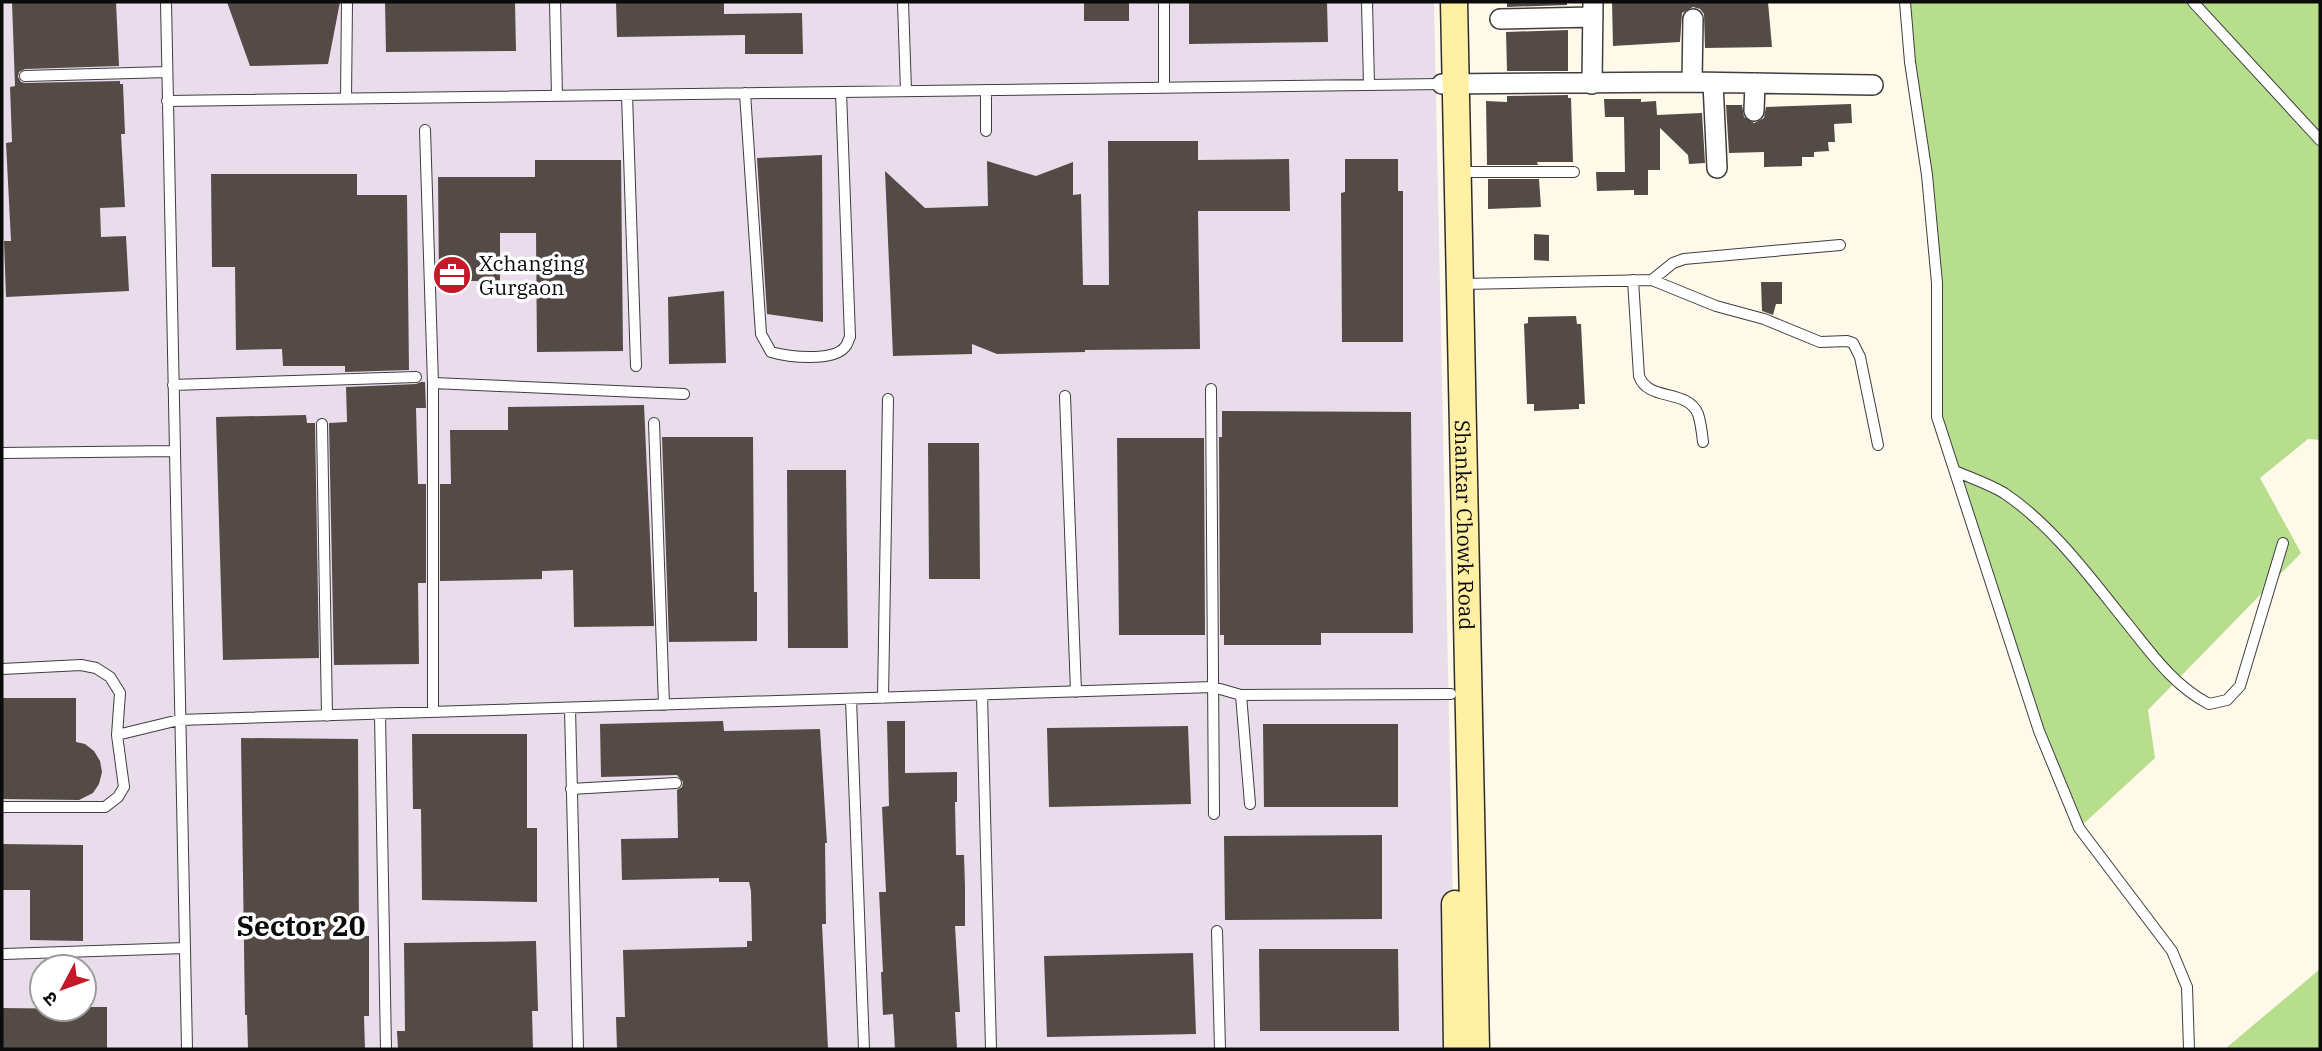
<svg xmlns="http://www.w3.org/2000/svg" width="2322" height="1051" font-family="'IBM Plex Serif','Noto Sans Devanagari',serif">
	<rect width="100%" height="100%" fill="#fff9e9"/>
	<!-- industrial -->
	<path fill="#e9ddeb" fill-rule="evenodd" d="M2,2H1434L1456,1049H2ZM42,967H84V1009H42Z"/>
	<!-- forest -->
	<path fill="#b6de8d" d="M1905,2H2320V440L2308,439L2260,478L2301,553L2148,710L2155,758L2079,828L2039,731L1937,417V283Z
		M2320,969V1049H2225Z"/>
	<!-- building -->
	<path fill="#544b46" d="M12,2H116L119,66L25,69L19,72L18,77L21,82L25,83L120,81V84H123L125,134H121L125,207L100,208L101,237L126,236L129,291L6,297L4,241H11L6,143L12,142L10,87L15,86Z
		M227,2H340L328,64L250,66Z
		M385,2H515L516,51L386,52Z
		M616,2H724V14L802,13L803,54H745V35L617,37Z
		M1084,2H1129V21H1084Z
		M1327,2L1328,42L1189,44V3Z
		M1507,2H1567V5L1507,7Z
		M1612,2H1768L1772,47L1705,48L1704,14L1700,9L1693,7L1682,13L1680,42L1613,46Z
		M1568,30V71H1507L1506,32Z
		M1568,95V98H1571L1573,162H1537L1538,165H1487L1486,101L1507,102V96Z
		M1604,99H1641V102L1656,101L1657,115L1702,113L1705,163L1689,164L1688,155L1660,128V170H1648V195H1634V190L1597,191L1596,172H1625L1624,117H1605Z
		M1851,104L1852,123L1834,124L1835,142H1828L1829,151L1814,152V157H1802V166L1764,167V152L1729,153L1726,105H1742L1744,117L1754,123L1764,118L1766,107Z
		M1108,141H1198V160L1289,159L1290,211H1198L1200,349L1085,350V352L997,354L972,344V354L893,356L885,171L925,208L988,206L987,161L1036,176L1073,162V195L1081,194L1083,285H1109Z
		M822,155L823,322L767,314L757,158Z
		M1345,159H1398V191H1403V342H1342L1341,193L1345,192Z
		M535,160H621L623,351L537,352L536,233H500V281H439L438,177H535Z
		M211,174H357V195H407L409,370L345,372V366H283L282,349L236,350L235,267H212Z
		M1488,179H1539L1541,207L1488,209Z
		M1534,234L1549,235V261L1534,260Z
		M1761,282H1782V304H1776L1773,315L1762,311Z
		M724,291L726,363L669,364L668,297Z
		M1576,316L1577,324H1581L1585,404H1579V409L1534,411V404H1527L1524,324L1528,323V317Z
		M421,382H425L426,408H416L418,484H426V583H418L419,664L334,665L329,423L347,422L346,387L416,384Z
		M644,405L654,626L574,627L573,570L542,571V579L440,581V484H451L450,430H508V407Z
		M1222,411L1411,412L1413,633H1321V645H1224V635H1220L1219,437H1222Z
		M306,415L307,423H315L319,658L223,660L216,417Z
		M662,437H753L754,592H757V641L669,642Z
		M1117,438H1204L1205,635H1119Z
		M928,443H979L980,579H929Z
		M787,470H846L848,648H788Z
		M2,698H76V742L85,744L94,751L100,761L102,772L99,784L93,793L79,800L2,799Z
		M723,721L724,731L820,729L827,843H825L826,924H822L828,1049H617L616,1017H625L623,950L747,947V941H752L751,891L749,882H719V878L622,880L621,839L678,838L677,790L682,787L683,782L677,775L601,777L600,724Z
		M887,721H905V773L957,772V802H955L956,855H964L965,887V926H955L960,1012H955L957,1049H895L893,1014L883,1015L881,972H883L879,892H886L882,807L889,806Z
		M1263,724H1398V807H1264Z
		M1188,726L1191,804L1049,807L1047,728Z
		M412,734H527V828H537V902L422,900L421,809H413Z
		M241,738L358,739L359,936H369V1016H364L365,1049H248L247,1015H245Z
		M1382,835V919L1225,920L1224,836Z
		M2,844L83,845V941L30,940V890H2Z
		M536,941L538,1011H532L533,1049H398L397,1031H405L404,943Z
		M1259,949H1398L1399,1031H1260Z
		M1193,953L1196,1034L1047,1037L1044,956Z
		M84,1007H107V1049H2V1008L84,1009Z"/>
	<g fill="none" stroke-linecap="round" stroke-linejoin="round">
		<!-- service casing -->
		<g stroke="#3e3e3e" stroke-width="12">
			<path id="service" d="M166,2L187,1049
				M555,2L557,96
				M903,2L906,91
				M1164,2V88
				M1367,2L1369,85
				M1905,2L1910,62L1927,175L1937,283V417L2039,731L2079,828L2172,951L2187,987L2189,1049
				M2193,2L2320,140
				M25,76L167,72
				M986,90V131
				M745,93L761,334L771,352C788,357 833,362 845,347C848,344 848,340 850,337L841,92
				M627,95L636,366
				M346,99L347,2
				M167,101L1442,84
				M425,130L433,383V712
				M1458,172H1574
				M1633,280L1639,376C1648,402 1687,388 1698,414C1701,423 1702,433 1703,442
				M1652,280L1673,263L1684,259L1840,245
				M1461,284L1652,280L1716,306L1764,319L1820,342L1847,341L1853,343L1860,357L1878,445
				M433,383L684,394
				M173,385L416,377
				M1211,389L1214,814
				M1065,396L1076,692
				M654,423L664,705
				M322,424L327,716
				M2,453L174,451
				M1955,471C1971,478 1989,484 2004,493C2053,526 2089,576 2126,622C2151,653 2173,685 2209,704L2227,700L2240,686L2283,543
				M2,669L81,665L96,668L110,677L120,693L117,735L124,787L118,797L105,807H2
				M982,695L991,1049
				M1241,695L1250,804
				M883,698L888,399
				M851,699L864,1049
				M570,708L578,1049
				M380,714L386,1049
				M117,735L179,720L1213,687L1241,695L1451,694
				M571,789L676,783
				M1217,931L1220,1049
				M4,954L185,948"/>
		</g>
		<!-- minor casing -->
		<g stroke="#3e3e3e" stroke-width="22">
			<path id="minor" d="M1500,19L1593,17
				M1692,82L1693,19
				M1713,83L1717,168
				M1442,84L1692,82L1873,85
				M1592,84L1593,2
				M1754,111L1755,83"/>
		</g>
		<!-- secondary casing -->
		<g stroke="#2d2d2d" stroke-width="29">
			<g id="secondary">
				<path id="s1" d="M1454,2L1476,1049"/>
				<path d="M1455,904L1457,1049"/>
			</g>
		</g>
		<!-- service -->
		<use href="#service" stroke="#fff" stroke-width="10"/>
		<!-- minor -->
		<use href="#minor" stroke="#fff" stroke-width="19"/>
		<!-- secondary -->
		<use href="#secondary" stroke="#fff0a4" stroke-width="26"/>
	</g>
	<!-- icons -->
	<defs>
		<g id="office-disc" transform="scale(2.0125)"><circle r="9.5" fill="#c51829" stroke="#fff"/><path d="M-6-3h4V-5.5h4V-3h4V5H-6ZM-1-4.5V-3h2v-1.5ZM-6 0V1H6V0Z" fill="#fff"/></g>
	</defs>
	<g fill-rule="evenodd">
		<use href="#office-disc" x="452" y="275"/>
	</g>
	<g text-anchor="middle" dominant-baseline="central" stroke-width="7" stroke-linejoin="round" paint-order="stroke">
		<!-- poi labels -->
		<g font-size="21" fill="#0b0b0b" stroke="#fff" text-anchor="start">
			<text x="479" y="263">Xchanging<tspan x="479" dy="24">Gurgaon</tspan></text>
		</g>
		<!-- street labels -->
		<g font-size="21" fill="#0b0b0b" stroke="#fff">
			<text stroke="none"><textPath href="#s1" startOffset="523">Shankar Chowk Road</textPath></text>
		</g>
		<!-- district labels -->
		<g font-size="28" font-weight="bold" fill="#0b0b0b" stroke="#fff">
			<text x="301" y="925">Sector 20</text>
		</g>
	</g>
	<!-- border -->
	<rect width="2322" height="1051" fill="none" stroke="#0b0b0b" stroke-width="7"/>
	<!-- north arrow -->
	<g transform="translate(63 988) rotate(229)"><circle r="33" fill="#ffffff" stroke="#9d9d9d" stroke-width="2"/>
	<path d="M0-5L12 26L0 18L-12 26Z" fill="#c51829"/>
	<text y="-10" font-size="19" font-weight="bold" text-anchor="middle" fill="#0b0b0b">उ</text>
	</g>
</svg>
